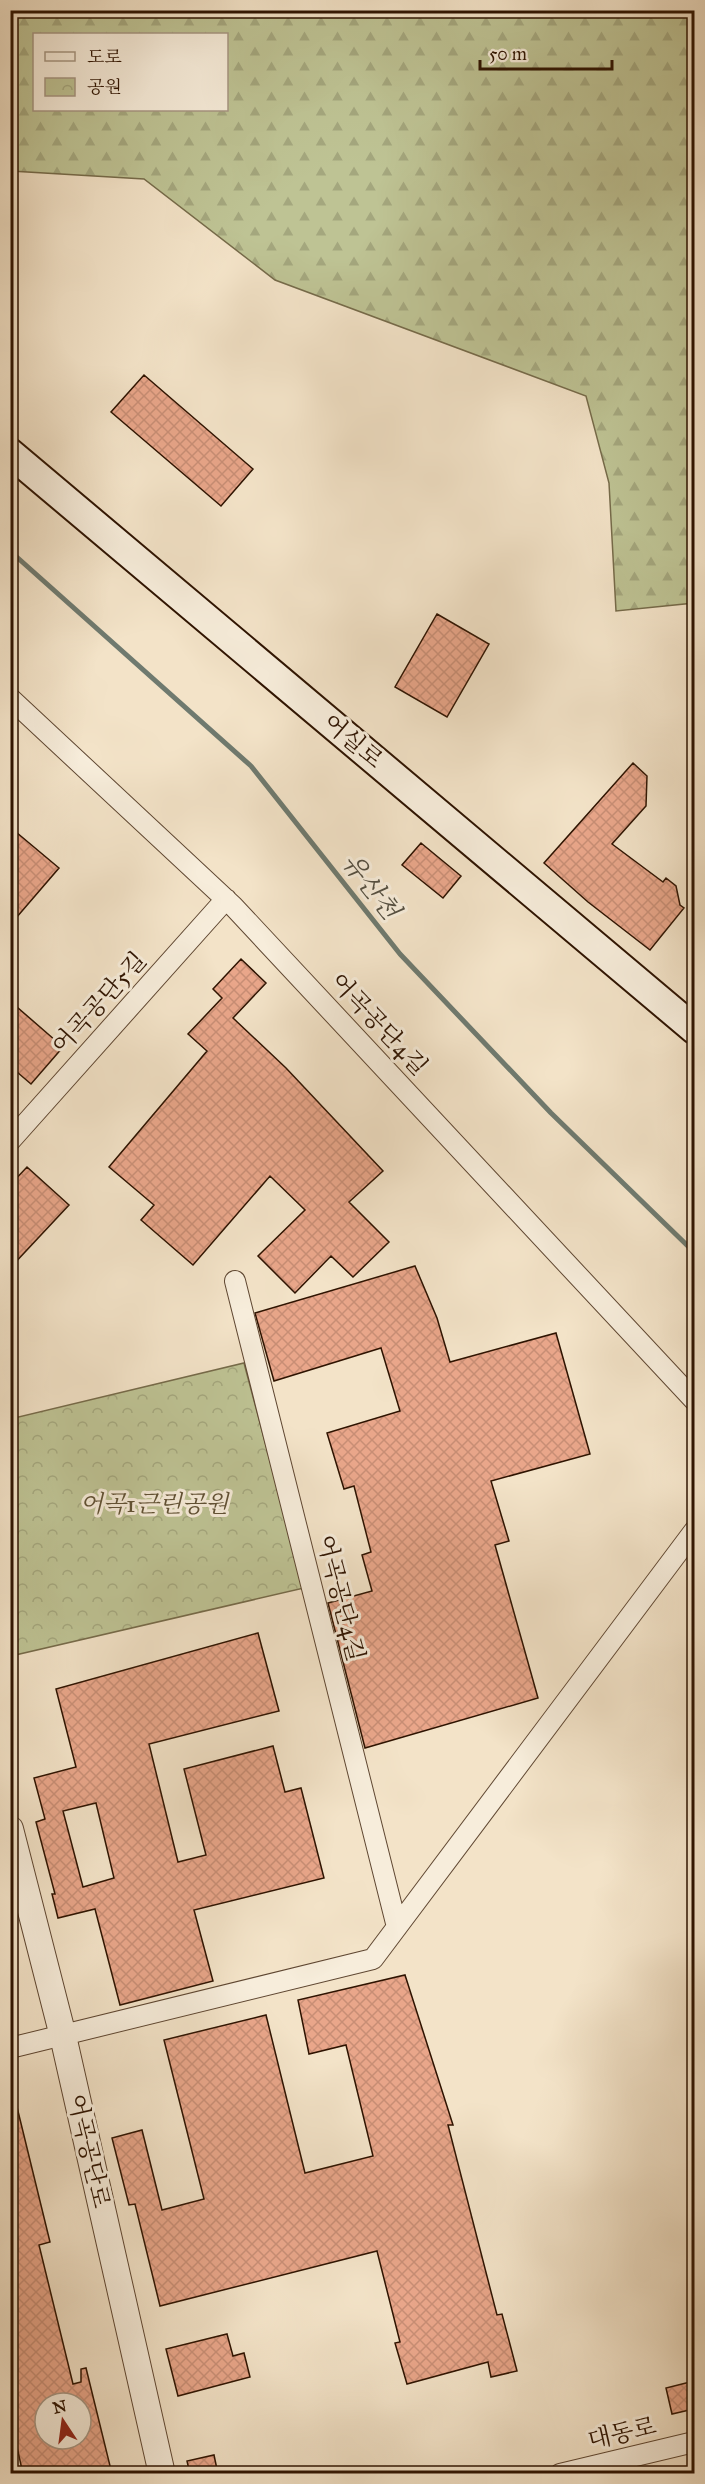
<svg xmlns="http://www.w3.org/2000/svg" width="705" height="2484" font-family="'IM FELL Great Primer','Noto Serif KR',serif">
	<defs>
		<pattern id="forest-firs" width="22" height="20" patternUnits="userSpaceOnUse" patternTransform="scale(1.5)"><rect width="22" height="20" fill="#bec394"/><path d="M5 1l3.5 6h-7zM16 11l3.5 6h-7z" fill="#a4a77e"/></pattern>
		<pattern id="park-crowns" width="20" height="18" patternUnits="userSpaceOnUse" patternTransform="scale(1.5)"><rect width="20" height="18" fill="#bec394"/><path d="M2 6a3 3 0 1 1 6 0M12 15a3 3 0 1 1 6 0" fill="none" stroke="#a4a77e"/></pattern>
		<pattern id="building-cross-hatch" width="8" height="8" patternUnits="userSpaceOnUse" patternTransform="scale(1.5)"><rect width="8" height="8" fill="#e9a68a"/><path d="M0 0l8 8M0 8l8-8" fill="none" stroke="#c88e75"/></pattern>
	</defs>
	<rect width="100%" height="100%" fill="#f3e3c8"/>
	<filter id="stains"><feTurbulence type="fractalNoise" baseFrequency=".00333" numOctaves="4"/><feColorMatrix values="0 0 0 0 .2 0 0 0 0 .09 0 0 0 0 .02 0 0 0 .5 -.17"/></filter>
	<radialGradient id="worn" r=".72"><stop offset=".6" stop-color="#630" stop-opacity="0"/><stop offset="1" stop-color="#630" stop-opacity=".3"/></radialGradient>
	<!-- forest -->
	<path fill="url(#forest-firs)" stroke="#766b4a" stroke-width="1.5" fill-rule="evenodd" d="M10,11H694V603L616,611L609,483L586,396L275,280L144,179L11,171ZM34,34H226V110H34Z"/>
	<!-- park -->
	<path fill="url(#park-crowns)" stroke="#766b4a" stroke-width="1.5" d="M244,1363L304,1588L11,1656L10,1419Z"/>
	<g fill="none" stroke-linecap="round" stroke-linejoin="round">
		<!-- stream -->
		<path stroke="#6f7a6f" stroke-width="5" d="M10,551L251,766L400,954L551,1113L694,1252"/>
	</g>
	<!-- building -->
	<path fill="url(#building-cross-hatch)" stroke="#2e1300" stroke-width="1.5" fill-rule="evenodd" d="M144,375L253,469L221,506L111,412Z
		M437,614L489,644L447,717L395,687Z
		M633,763L647,776L646,806L612,844L663,882L666,878L676,886L680,905L684,908L650,950L588,902L544,863Z
		M10,827L59,868L10,925Z
		M421,843L461,876L443,898L402,865Z
		M241,959L266,983L233,1018L286,1068L383,1171L349,1202L389,1242L353,1277L331,1256L295,1293L258,1256L305,1210L270,1176L193,1265L141,1220L154,1205L109,1167L207,1051L188,1034L222,998L213,989Z
		M10,1001L63,1047L31,1084L10,1066Z
		M27,1167L69,1205L10,1268V1185Z
		M415,1266L437,1318L450,1362L556,1333L590,1454L491,1481L509,1541L495,1545L538,1698L365,1748L328,1603L372,1591L362,1555L371,1552L354,1486L344,1489L327,1433L400,1411L381,1348L274,1381L255,1313Z
		M258,1633L279,1711L149,1744L178,1862L206,1855L184,1769L273,1746L285,1792L301,1788L324,1878L194,1910L213,1981L120,2005L95,1909L58,1918L52,1894H55L36,1822L45,1819L34,1778L76,1767L56,1689ZM96,1803L114,1878L83,1887L63,1811Z
		M405,1975L453,2125H448L497,2315L502,2314L517,2371L491,2377L488,2362L407,2384L395,2343L400,2342L377,2251L160,2306L135,2204L129,2205L112,2138L142,2130L162,2210L204,2199L164,2040L266,2015L305,2173L373,2156L346,2045L309,2054L298,2000Z
		M16,2103L50,2242L39,2245L73,2384L81,2382V2369L86,2368L112,2474H23L17,2447L10,2448V2104ZM45,2403H81V2439H45Z
		M227,2334L233,2356L244,2353L250,2377L178,2396L166,2349Z
		M694,2381V2409L672,2414L666,2388Z
		M214,2455L218,2474H190L187,2461Z"/>
	<g fill="none" stroke-linecap="round" stroke-linejoin="round">
		<!-- minor casing -->
		<g stroke="#5f4732" stroke-width="22">
			<path id="minor" d="M10,698L233,906L694,1400
				M10,1141L226,899
				M235,1281L397,1927
				M10,2048L373,1959L694,1531
				M560,2474L694,2442"/>
		</g>
		<!-- tertiary casing -->
		<g stroke="#5f4732" stroke-width="28">
			<path id="tertiary" d="M10,1829L63,2036L162,2474"/>
		</g>
		<!-- secondary casing -->
		<g stroke="#2e1300" stroke-width="32">
			<path id="secondary" d="M10,453L694,1029"/>
		</g>
		<!-- minor -->
		<use href="#minor" stroke="#f7eddb" stroke-width="20"/>
		<!-- tertiary -->
		<use href="#tertiary" stroke="#f7eddb" stroke-width="26"/>
		<!-- secondary -->
		<use href="#secondary" stroke="#f7eddb" stroke-width="28"/>
	</g>
	<g text-anchor="middle" dominant-baseline="central" stroke-width="6" stroke-linejoin="round" paint-order="stroke">
		<!-- street labels -->
		<g font-size="24" fill="#2e1300" stroke="#f7eddb">
			<text transform="translate(353 741) rotate(40)">어실로</text>
			<text transform="translate(99 1003) rotate(-48)">어곡공단5길</text>
			<text transform="translate(379 1024) rotate(47)">어곡공단4길</text>
			<text transform="translate(341 1598) rotate(76)">어곡공단4길</text>
			<text transform="translate(89 2151) rotate(77)">어곡공단로</text>
			<text transform="translate(622 2433) rotate(-13)">대동로</text>
		</g>
		<!-- park labels -->
		<g font-size="24" font-style="italic" fill="#605134" stroke="#f7eddb">
			<text x="154" y="1504">어곡1근린공원</text>
		</g>
		<!-- water labels -->
		<g font-size="26" font-style="italic" fill="#544f41" stroke="#f7eddb">
			<text transform="translate(371 886) rotate(52)">유산천</text>
		</g>
	</g>
	<!-- margin -->
	<rect width="705" height="2484" fill="none" stroke="#f3e3c8" stroke-width="36"/>
	<rect x="12" y="12" width="681" height="2460" fill="none" stroke="#2e1300" stroke-width="3"/>
	<rect x="18" y="18" width="669" height="2448" fill="none" stroke="#2e1300" stroke-width="1.5"/>
	<!-- legend -->
	<rect x="33" y="33" width="195" height="78" fill="#f7eddb" stroke="#a79683" stroke-width="1.5"/>
	<rect x="45" y="52" width="30" height="9" fill="#f7eddb" stroke="#a79683" stroke-width="1.5"/>
	<text x="87" y="63" font-size="18" fill="#2e1300">도로</text>
	<rect x="45" y="78" width="30" height="18" fill="url(#park-crowns)" stroke="#a79683" stroke-width="1.5"/>
	<text x="87" y="93" font-size="18" fill="#2e1300">공원</text>
	<!-- north arrow -->
	<g transform="translate(63 2421) rotate(347)"><circle r="28" fill="#f7eddb" stroke="#a79683" stroke-width="1.5"/>
	<path d="M0-4.5L10 22L0 15L-10 22Z" fill="#8f2418"/>
	<text y="-9" font-size="16" font-weight="bold" text-anchor="middle" fill="#2e1300">N</text>
	</g>
	<!-- scale -->
	<path d="M480 60v9h132v-9" fill="none" stroke="#2e1300" stroke-width="3"/>
	<text x="489" y="60" font-size="18" fill="#2e1300" stroke="#f7eddb" stroke-width="4.5" paint-order="stroke">50 m</text>
	<rect width="100%" height="100%" filter="url(#stains)"/>
	<rect width="100%" height="100%" fill="url(#worn)"/>
</svg>
